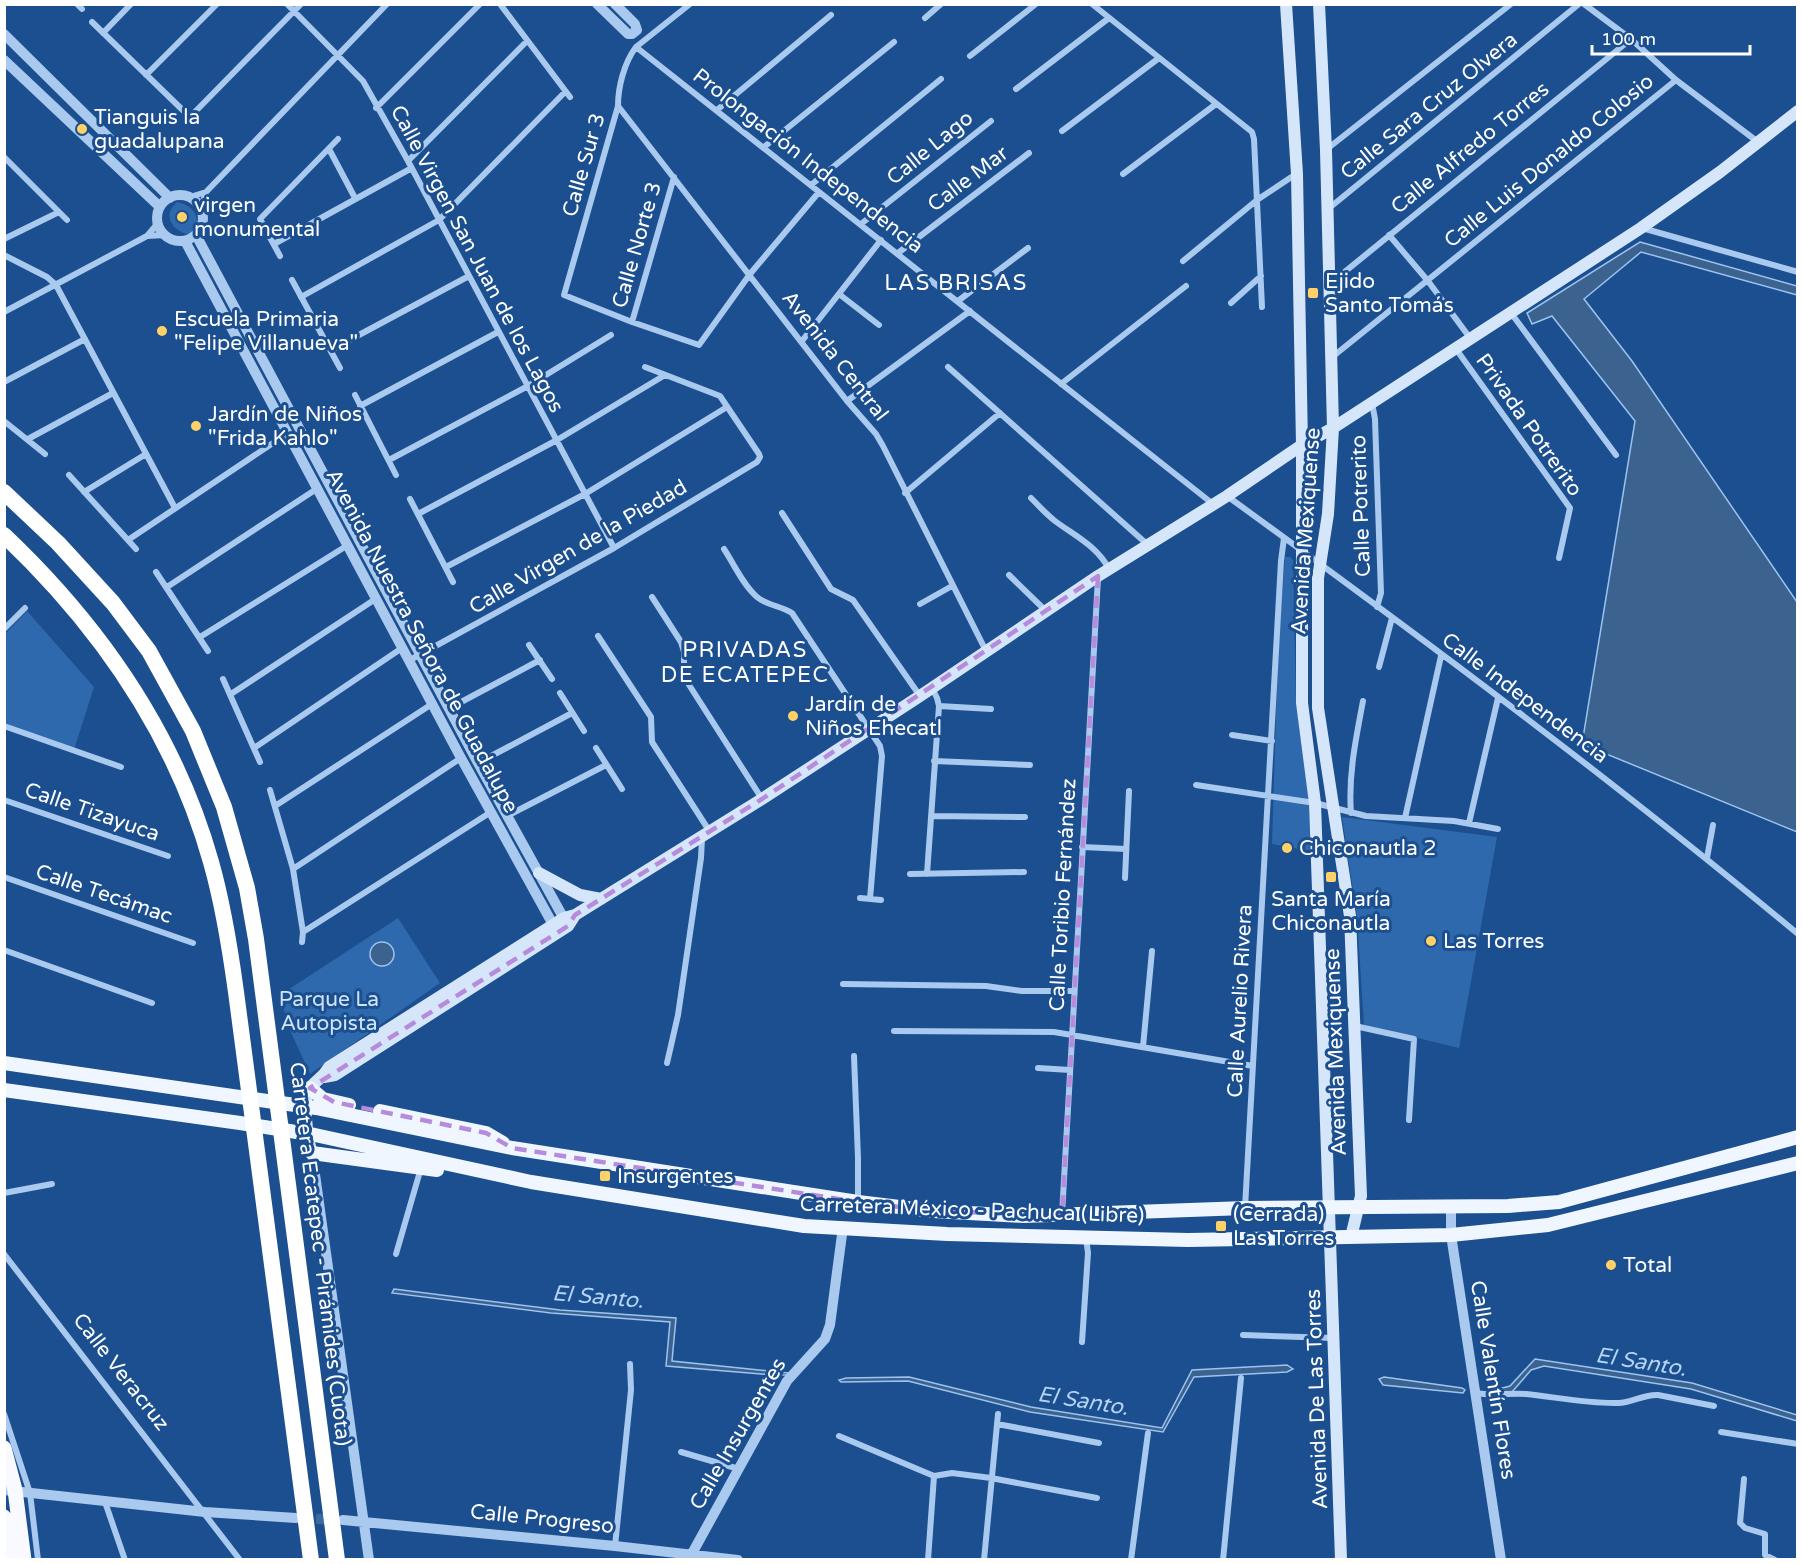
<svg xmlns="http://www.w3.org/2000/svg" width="1802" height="1564" font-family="'Varela Round',sans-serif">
	<rect width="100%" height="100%" fill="#1b4f8f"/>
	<!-- green -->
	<path fill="#2e69ad" d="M177,202C192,205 199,214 197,229L191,235C173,232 161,216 177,202Z
		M1285,557H1290L1293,560L1296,702L1309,799L1310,851L1272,844L1278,650Z
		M27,611L94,687L73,753L5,726L4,635Z
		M1342,817L1497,837L1459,1048L1364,1025L1357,917Z
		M398,918L440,983L310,1074L289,1028L280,995Z"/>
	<!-- water -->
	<path fill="#3c6290" stroke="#9cc4f0" stroke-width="1.5" d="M1640,242L1797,286V295L1641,252L1584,299L1632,361L1797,602V832L1582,744L1635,421L1552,316L1532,324L1527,313Z
		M370 954a12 12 0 1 1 24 0a12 12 0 1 1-24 0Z
		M394,1289L560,1310L676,1318L672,1361L789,1373L786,1375H773L666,1366L670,1322L551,1313L392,1293Z
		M1535,1359L1692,1383L1797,1415V1421L1691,1389L1544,1366L1531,1370L1512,1392H1487L1510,1386Z
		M1287,1365L1293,1369L1287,1372L1194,1377L1163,1432L1030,1412L908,1381L841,1382L839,1380L846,1378L909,1377L1031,1407L1162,1428L1192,1370Z
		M1384,1377L1462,1388L1465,1390L1463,1393L1383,1385L1379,1379Z"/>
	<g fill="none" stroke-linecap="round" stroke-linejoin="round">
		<!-- tertiary-tunnel -->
		<path stroke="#3d69a0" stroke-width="10" stroke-dasharray="10 5" stroke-linecap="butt" d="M301,1518L336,1520"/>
		<!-- minor -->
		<path stroke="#a9c9ee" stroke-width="6" d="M77,4L82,9
			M287,4L363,81L408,161L614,548
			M500,4L570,97
			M690,4L636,47C624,63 618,87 618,106L564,295L632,322L699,345L750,274L819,192
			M1092,4L1252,132L1254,139L1262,307
			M1584,4L1631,39L1676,80L1758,142
			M925,18L941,4
			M92,22L196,123
			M103,33L131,4
			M636,47L1213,504
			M970,56L1036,4
			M146,75L217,4
			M1016,89L1109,18
			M618,106L847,401L876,434L883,446L986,651
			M376,108L480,4
			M717,110L831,15
			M190,117L301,4
			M1062,131L1159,58
			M764,147L894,42
			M329,149L355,198
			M1327,149L1511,4
			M4,157L67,220
			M408,161L527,41
			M1123,174L1216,104
			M811,185L941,79
			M190,197L206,192L387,4
			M201,208L206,192
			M1328,209L1579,4
			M861,224L991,121
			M1642,228L1798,272
			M1389,235L1428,281L1470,338
			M147,236L165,235
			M4,239L59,212
			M274,244L410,169
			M898,253L1029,153
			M4,255L47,277L56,285L175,508
			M280,256L260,219L338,139
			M1183,261L1257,200L1296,174
			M292,280L340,368
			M1331,283L1631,39
			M839,294L879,325
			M301,297L439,220L565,92
			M958,301L1028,248
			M1231,303L1261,276
			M4,312L147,236L158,223
			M1511,313L1616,455
			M632,322L674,177
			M802,341L881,240
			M1456,349L1570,508L1559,558
			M331,350L469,276
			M1331,358L1676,80
			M948,367L1148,545
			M4,382L85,339
			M1061,384L1186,286
			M355,395L396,475
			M847,401L970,311
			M1372,403L1375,419L1381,593L1377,607
			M360,406L498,332
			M4,421L45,454
			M28,439L113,393
			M389,460L528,386L611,335
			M69,475L136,549
			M84,492L146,454
			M905,493L1000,413
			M1227,496C1421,637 1614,781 1798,934
			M1031,498C1039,506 1046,514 1055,521C1075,536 1097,546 1109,569
			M410,499L453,582
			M782,513L831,589L853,600L920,696
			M418,514L557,440L665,375
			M128,540L288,433
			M724,549C734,564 743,585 757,597C766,605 781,606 792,613L880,746L882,756L870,899
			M446,567L585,494L727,407
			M156,572L208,651
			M1009,575L1046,611
			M167,587L318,488
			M652,597L681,642L684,652V677L762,799
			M920,604L952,586
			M4,629L25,608
			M598,636L651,717L652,742L710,832
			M200,637L348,545
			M529,645L552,679
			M410,660L614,548L757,462L760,457L759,454L720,396L645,367
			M1379,667L1392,618
			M223,679L260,762
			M560,693L584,731
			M231,694L377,598
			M939,706L991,709
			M448,709L540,660
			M4,726L121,767
			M1232,735L1272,741
			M254,748L402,648
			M596,748L622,789
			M934,761L1030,765
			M478,763L572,713
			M1196,785L1315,803L1366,816L1454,821L1498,829
			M270,790L293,869L303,932L302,942
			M4,800L168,856
			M275,806L432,704
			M1351,813C1348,776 1356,738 1363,701
			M507,816L606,765
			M931,816L1025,817
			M1405,818L1441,656
			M1469,823L1498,698
			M1082,847L1126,849
			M1707,858L1713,825
			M293,869L461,758
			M910,874L1024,872
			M927,874L939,706L937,698L932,688
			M4,877L193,943
			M1125,878L1129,791
			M860,898L881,900
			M303,932L491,812
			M4,950L152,1003
			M843,984L986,986L1022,991H1074
			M1355,1026L1414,1039L1409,1120
			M894,1031L1054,1032L1253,1066
			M1143,1047L1152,951
			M854,1056L858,1158V1201
			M667,1063L678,1015L701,858L702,838
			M1038,1068L1070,1070
			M4,1193L52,1184
			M1245,1208L1281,561L1284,538
			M1062,1215L1098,578
			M4,1254L240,1560
			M396,1254L421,1168
			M1243,1335L1334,1338
			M1082,1342L1088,1253L1086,1238
			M1475,1393C1493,1396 1509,1393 1526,1394C1554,1397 1590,1404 1618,1403C1632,1403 1644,1394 1658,1395L1714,1406
			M4,1414L30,1493L38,1560
			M997,1424L1099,1443
			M1721,1432L1798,1444
			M839,1436L934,1476L952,1473L991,1478L1097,1498
			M681,1452L739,1469
			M1744,1479L1740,1523L1745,1528L1765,1534V1555L1775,1560
			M105,1502L125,1560
			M615,1546L631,1390L630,1364
			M928,1560L934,1476
			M984,1560L998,1414
			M1131,1560L1148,1433
			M1223,1560L1241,1378"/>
		<!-- tertiary -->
		<path stroke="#a9c9ee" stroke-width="10" d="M597,4L628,34H632L637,30L635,24L615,4
			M4,34L170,198
			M4,60L160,207
			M157 218a23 23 0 1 1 46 0a23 23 0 1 1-46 0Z
			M196,235L478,763L568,926
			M185,241L461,758L556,930
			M312,1153L369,1560
			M1451,1207V1235L1501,1560
			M4,1490L205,1512L296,1518
			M343,1520L615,1546L738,1560
			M689,1559L787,1381L825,1339L830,1325L843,1227"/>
		<!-- secondary -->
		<path stroke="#d6e6fa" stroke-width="12" d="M1286,4L1297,174L1302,445V703L1315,803L1341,1560
			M1319,4L1326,150L1333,428L1328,514L1318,578V708L1350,916L1361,1196L1351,1237
			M539,873L580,895L601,899
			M324,1077L335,1075L568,926L575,915
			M312,1153C307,1140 302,1099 310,1088C317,1079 323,1078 329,1067L564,918L575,915L762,799L920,696L1098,576L1227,496L1302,445L1333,428L1641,228L1720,172L1798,111"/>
		<!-- primary -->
		<path stroke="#f0f6ff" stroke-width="14" d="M4,1063L316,1108L512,1148L858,1202L933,1211L1023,1216L1245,1208L1508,1206L1559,1202L1798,1137
			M310,1088L323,1099L349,1105
			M4,1090L240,1123L315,1135L531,1182L804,1226L947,1234L1188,1240L1451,1235L1548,1225L1798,1163
			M380,1111L486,1133L503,1143
			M312,1153L437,1170"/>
		<!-- trunk -->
		<path stroke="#f8faff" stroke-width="15" d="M4,1448L15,1490L24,1560
			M4,1517L11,1560"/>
		<!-- motorway -->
		<path stroke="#fff" stroke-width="16" d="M4,492L58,543L113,603L149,651L193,731L224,807L247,888L256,939L337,1560
			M4,535C100,626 175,734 211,862C223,904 230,948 236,992L311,1560"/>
	</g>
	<!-- marked area -->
	<path fill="none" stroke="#b68bdc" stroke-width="4.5" stroke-dasharray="12 8" stroke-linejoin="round" d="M1098,576L1062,1215L933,1211L858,1202L512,1148L486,1133L334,1102L310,1088L568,926L575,915L762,799Z"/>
	<!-- markers -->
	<g fill="#ffd166" stroke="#1b4f8f" stroke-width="2">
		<circle cx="82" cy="129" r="6"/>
		<circle cx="182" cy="217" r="6"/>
		<rect x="1307" y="287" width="12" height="12" rx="3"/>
		<circle cx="162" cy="331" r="6"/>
		<circle cx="196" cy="426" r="6"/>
		<circle cx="793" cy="716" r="6"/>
		<circle cx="1287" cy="848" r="6"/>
		<rect x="1325" y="871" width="12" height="12" rx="3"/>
		<circle cx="1431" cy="941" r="6"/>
		<rect x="599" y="1170" width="12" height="12" rx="3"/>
		<rect x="1215" y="1220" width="12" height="12" rx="3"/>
		<circle cx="1611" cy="1265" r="6"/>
	</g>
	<g text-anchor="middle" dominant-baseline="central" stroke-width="6" stroke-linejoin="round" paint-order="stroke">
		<!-- street labels -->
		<g font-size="21" fill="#fff" stroke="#1b4f8f">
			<text transform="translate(1429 106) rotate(-39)">Calle Sara Cruz Olvera</text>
			<text transform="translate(930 148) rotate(-39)">Calle Lago</text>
			<text transform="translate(1470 148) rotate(-39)">Calle Alfredo Torres</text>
			<text transform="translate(808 161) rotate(38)">Prolongación Independencia</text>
			<text transform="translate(1549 161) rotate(-39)">Calle Luis Donaldo Colosio</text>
			<text transform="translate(584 165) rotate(-74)">Calle Sur 3</text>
			<text transform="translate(968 179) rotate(-37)">Calle Mar</text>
			<text transform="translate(637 245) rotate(-74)">Calle Norte 3</text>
			<text transform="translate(477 259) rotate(62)">Calle Virgen San Juan de los Lagos</text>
			<text transform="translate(835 356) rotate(52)">Avenida Central</text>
			<text transform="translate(1529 425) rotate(55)">Privada Potrerito</text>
			<text transform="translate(1361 506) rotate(-92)">Calle Potrerito</text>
			<text transform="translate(1306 531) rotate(-86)">Avenida Mexiquense</text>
			<text transform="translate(578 547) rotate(-30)">Calle Virgen de la Piedad</text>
			<text transform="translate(422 641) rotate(62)">Avenida Nuestra Señora de Guadalupe</text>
			<text transform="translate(1525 698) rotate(37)">Calle Independencia</text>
			<text transform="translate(92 812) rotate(19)">Calle Tizayuca</text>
			<text transform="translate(104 894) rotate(19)">Calle Tecámac</text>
			<text transform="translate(1063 895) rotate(-87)">Calle Toribio Fernández</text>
			<text transform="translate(1240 1001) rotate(-87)">Calle Aurelio Rivera</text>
			<text transform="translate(1336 1052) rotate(-92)">Avenida Mexiquense</text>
			<text transform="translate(972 1210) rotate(2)">Carretera México - Pachuca (Libre)</text>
			<text transform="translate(320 1254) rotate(83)">Carretera Ecatepec - Pirámides (Cuota)</text>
			<text transform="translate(121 1372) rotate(52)">Calle Veracruz</text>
			<text transform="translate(1493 1380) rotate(81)">Calle Valentín Flores</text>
			<text transform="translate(1317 1399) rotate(-92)">Avenida De Las Torres</text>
			<text transform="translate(738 1434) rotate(-60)">Calle Insurgentes</text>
			<text transform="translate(542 1519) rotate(6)">Calle Progreso</text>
		</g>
		<!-- poi labels -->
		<g font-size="21" fill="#fff" stroke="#1b4f8f" text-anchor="start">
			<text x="94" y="117">Tianguis la<tspan x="94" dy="24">guadalupana</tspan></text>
			<text x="194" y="205">virgen<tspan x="194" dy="24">monumental</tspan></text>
			<text x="1325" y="281">Ejido<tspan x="1325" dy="24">Santo Tomás</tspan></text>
			<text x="174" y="319">Escuela Primaria<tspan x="174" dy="24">"Felipe Villanueva"</tspan></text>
			<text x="208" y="414">Jardín de Niños<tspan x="208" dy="24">"Frida Kahlo"</tspan></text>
			<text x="805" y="704">Jardín de<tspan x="805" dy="24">Niños Ehecatl</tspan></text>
			<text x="1299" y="848">Chiconautla 2</text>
			<text x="1331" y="899" text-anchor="middle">Santa María<tspan x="1331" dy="24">Chiconautla</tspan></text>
			<text x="1443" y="941">Las Torres</text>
			<text x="617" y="1176">Insurgentes</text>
			<text x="1233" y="1214">(Cerrada)<tspan x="1233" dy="24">Las Torres</tspan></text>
			<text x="1623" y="1265">Total</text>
		</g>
		<!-- park labels -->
		<g font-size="21" fill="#cfe3fa" stroke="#1b4f8f">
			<text x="329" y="999">Parque La<tspan x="329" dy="24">Autopista</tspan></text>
		</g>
		<!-- neighbourhood labels -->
		<g font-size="22" letter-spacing="1.5" fill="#fff" stroke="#1b4f8f">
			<text x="956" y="283">LAS BRISAS</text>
			<text x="745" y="650">PRIVADAS<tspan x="745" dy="25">DE ECATEPEC</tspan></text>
		</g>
		<!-- water labels -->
		<g font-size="22" font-style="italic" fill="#b5d3f5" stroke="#1b4f8f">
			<text transform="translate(598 1297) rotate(5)">El Santo.</text>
			<text transform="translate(1641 1362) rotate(9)">El Santo.</text>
			<text transform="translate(1083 1401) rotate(9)">El Santo.</text>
		</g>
	</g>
	<!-- border -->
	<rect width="1802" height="1564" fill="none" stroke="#ffffff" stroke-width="12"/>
	<!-- scale -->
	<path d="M1592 45v9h158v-9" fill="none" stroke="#ffffff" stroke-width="3"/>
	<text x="1601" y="45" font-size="18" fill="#ffffff" stroke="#1b4f8f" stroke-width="4.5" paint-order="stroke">100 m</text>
</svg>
